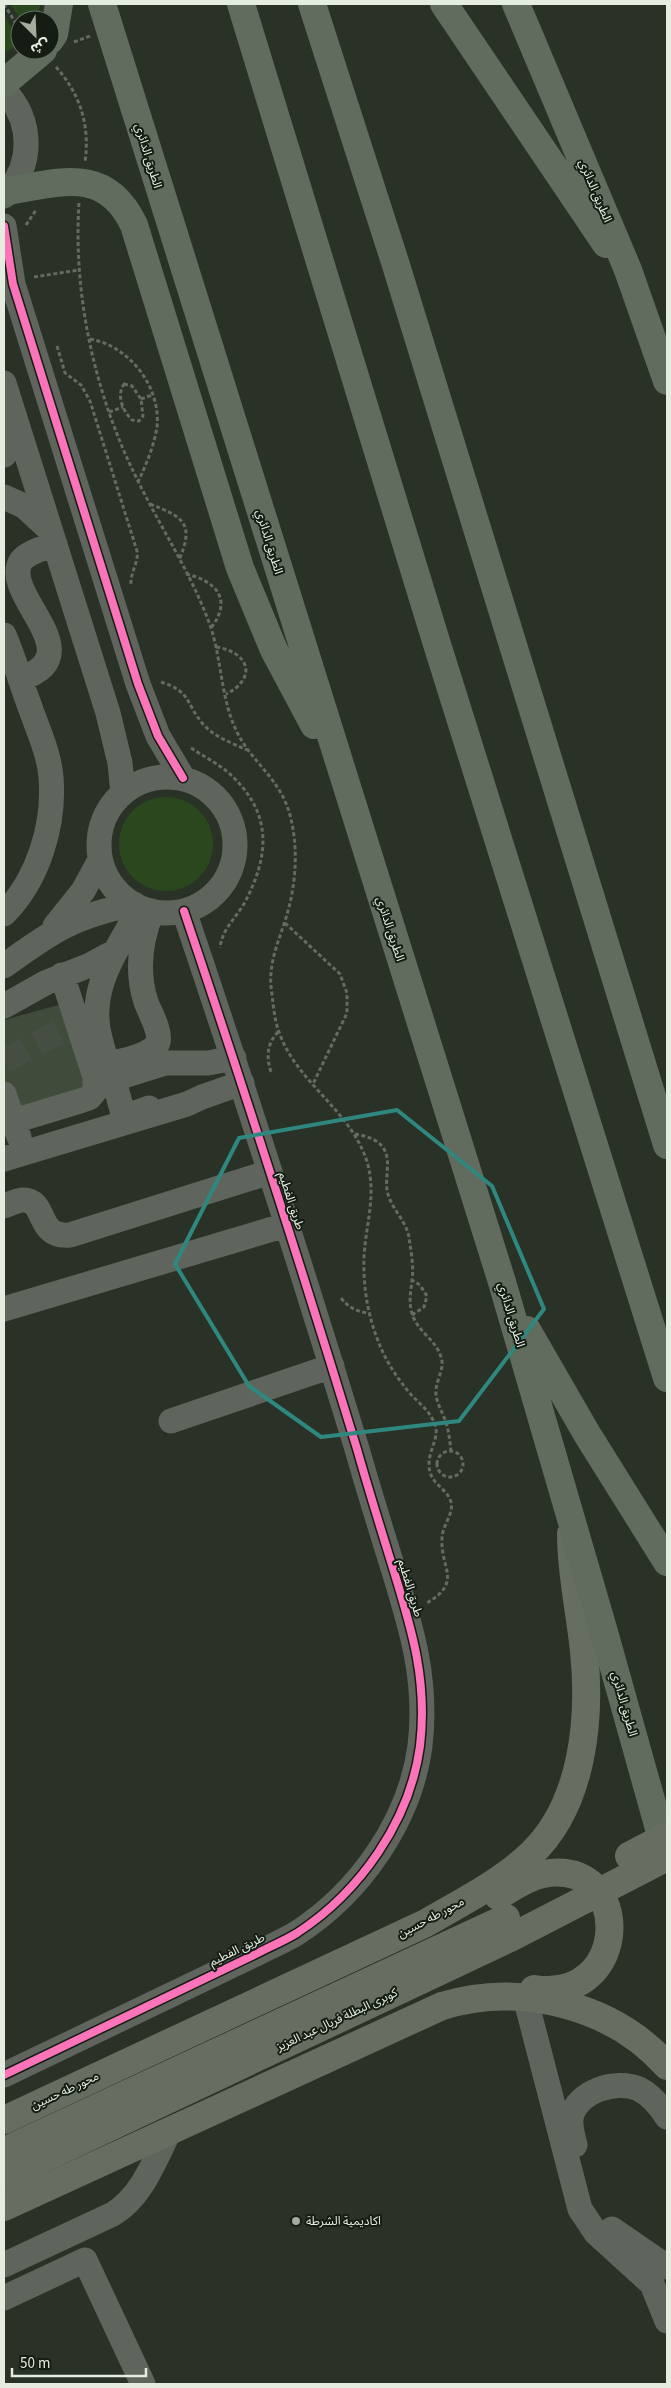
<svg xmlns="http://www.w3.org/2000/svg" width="671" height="2388" font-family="'Source Sans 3','Noto Sans Arabic',sans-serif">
	<rect width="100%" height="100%" fill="#2a3227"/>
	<!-- green -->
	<path fill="#2a471e" d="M10,4H40L38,20H21Z
		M4,16L20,39V44L4,53Z
		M119 844a47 47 0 1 1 94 0a47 47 0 1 1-94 0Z"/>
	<!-- building -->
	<path fill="#404b3c" d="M62,1004L88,1090L16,1117L4,1083V1020Z"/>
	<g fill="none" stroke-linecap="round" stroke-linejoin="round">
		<!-- minor-tunnel -->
		<path stroke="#464e43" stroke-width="25" stroke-dasharray="25 12" stroke-linecap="butt" d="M4,1061L69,1027"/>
		<!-- path -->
		<path stroke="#656a62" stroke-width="3" stroke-dasharray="4 2.5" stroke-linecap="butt" d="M4,4L20,30
			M74,42L90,36
			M56,67C81,95 90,126 85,162
			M79,203C73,296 95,394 136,477C160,527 193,576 211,628C222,662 221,700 237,732C252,763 280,778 290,815C299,849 296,887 285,921C278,943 269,962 271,987C273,1001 274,1019 279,1032C297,1084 353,1111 368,1165C376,1197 366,1224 364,1256C363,1284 367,1312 377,1338C384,1358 395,1375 408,1391C416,1401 427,1408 433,1420C442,1436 429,1447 429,1464C429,1485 446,1486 451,1502C454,1514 442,1526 442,1538C440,1569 464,1582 425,1604
			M26,225L36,210
			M34,277L79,270
			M90,339C129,346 161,386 157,427C154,446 146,465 138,482
			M57,346L65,373L81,385L90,401L137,551C139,563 130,572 131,585
			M124,384L132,386L141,399L143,416L139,421L132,420C123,411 116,396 124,384Z
			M141,399L152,395
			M109,412L123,407
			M150,504C183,517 195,523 179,560
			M186,574C216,581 233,599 211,628
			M216,647C249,652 258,678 226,694
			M161,682C192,692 185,703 203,724C214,737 232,743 247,750
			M191,748C206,758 223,766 235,779C273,817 268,858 245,902C236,918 222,929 220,948
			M285,923L340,974L347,993V1013L313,1084
			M271,1072C266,1056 267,1044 278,1032
			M355,1134C366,1136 378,1139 384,1149C391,1161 385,1177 387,1190C390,1208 407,1221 409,1238C411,1251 414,1267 412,1280C411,1290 409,1299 411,1310C416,1332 436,1339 441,1357C445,1368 437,1378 436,1390C435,1401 442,1411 446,1422C449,1432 450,1442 451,1452
			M341,1298C349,1308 356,1311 368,1313
			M412,1315L424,1307L427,1296L420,1285L412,1280
			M437 1464a13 13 0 1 1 26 0a13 13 0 1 1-26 0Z"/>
		<!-- minor -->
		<path stroke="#5f655d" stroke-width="25" d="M4,90C33,121 34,165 4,196
			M4,226L13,284L138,684L158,736L183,778
			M4,383L108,713L120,763L123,793
			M4,455L14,420
			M4,497L24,506L50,530
			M4,635C14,658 21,683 30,707C38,730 49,753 51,777C55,825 38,880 4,914
			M20,679C95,655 0,595 21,561C28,552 44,548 55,544
			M99 845a68 68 0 1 1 136 0a68 68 0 1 1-136 0Z
			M140,908C117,950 85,991 101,1042C103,1049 104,1058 111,1062C121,1063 156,1053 158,1042C161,1031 150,1013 146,1002C136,971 140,941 152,911
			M55,926L83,891L100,860
			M4,966C52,931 74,916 134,904
			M4,1006L47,982L90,965L116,951
			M4,1094L19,1137
			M149,1108L132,1114L122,1110L115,1084L120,1077L165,1063H208L234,1058
			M4,1124L80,1101L89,1098L95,1091V1077L62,975
			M4,1159L187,1104L202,1097L242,1083
			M4,1206C10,1204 17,1200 23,1200C48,1200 35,1238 70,1235L270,1172
			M4,1309L286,1225
			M171,1421L332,1366
			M525,1997L580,2209L596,2233L652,2284L667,2321
			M4,2075L256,1954C269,1947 284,1941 297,1933C360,1892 410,1821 420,1746C428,1679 411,1627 392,1565C380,1526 368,1488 357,1449C302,1269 244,1089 184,911
			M575,2145C573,2137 570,2127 571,2118C577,2091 616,2079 639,2089C651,2095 660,2106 667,2117
			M612,2229L667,2267
			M4,2265L113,2214C142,2196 154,2162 169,2132
			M4,2298L85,2260L143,2384"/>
		<!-- major -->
		<path stroke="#666e62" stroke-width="28" d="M498,1896C512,1888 527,1877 543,1874C635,1857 631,2004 534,1989
			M4,2120L426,1923C460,1903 502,1882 531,1854C583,1805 591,1719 584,1651C580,1612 571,1574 571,1534
			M4,2207L442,2006C520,1982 613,2005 667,2066"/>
		<!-- highway -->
		<path stroke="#616b5e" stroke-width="28" d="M102,4L502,1282L604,1632L667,1857
			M241,4L436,641L667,1378
			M312,4L395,262L667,1145
			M444,4L606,244
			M516,4L628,270L667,381
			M50,40L54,34L59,4
			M4,83L43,50
			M8,191C61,182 106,166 134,225L240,568L274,650L314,725
			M527,1330L587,1434L667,1562"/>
		<!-- major-bridge -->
		<path stroke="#666e62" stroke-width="28" d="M629,1856L667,1836
			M4,2151L506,1918
			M4,2177L512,1937L667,1857"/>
		<!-- cycleway casing -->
		<g stroke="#151c13" stroke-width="11">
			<path id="cycleway" d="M4,226L13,284L138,684L158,736L183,778
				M4,2075L256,1954C269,1947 284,1941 297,1933C360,1892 410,1821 420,1746C428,1679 411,1627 392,1565C380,1526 368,1488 357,1449C302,1269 244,1089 184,911"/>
		</g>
		<!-- cycleway -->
		<use href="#cycleway" stroke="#fb73b8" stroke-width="8"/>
	</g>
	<!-- marked area -->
	<path fill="none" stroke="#2f887f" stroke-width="4" stroke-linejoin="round" d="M397,1110L492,1186L544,1309L459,1421L321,1437L249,1386L175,1264L239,1138Z"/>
	<!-- markers -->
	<circle fill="#a3ac9f" stroke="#151c13" stroke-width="2" cx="296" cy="2221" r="5"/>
	<g text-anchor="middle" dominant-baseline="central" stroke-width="4" stroke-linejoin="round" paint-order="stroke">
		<!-- street labels -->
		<g font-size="12" fill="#e4ede0" stroke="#151c13">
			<text transform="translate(148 156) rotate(73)">الطريق الدائري</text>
			<text transform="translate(595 191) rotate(67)">الطريق الدائري</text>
			<text transform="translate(269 542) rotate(73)">الطريق الدائري</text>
			<text transform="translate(390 929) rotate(72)">الطريق الدائري</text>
			<text transform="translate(291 1201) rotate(72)">طريق الفطيم</text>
			<text transform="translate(511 1315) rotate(73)">الطريق الدائري</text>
			<text transform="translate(410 1588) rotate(73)">طريق الفطيم</text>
			<text transform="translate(624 1704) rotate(74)">الطريق الدائري</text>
			<text transform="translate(431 1918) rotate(-28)">محور طه حسين</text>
			<text transform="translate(237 1950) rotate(-26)">طريق الفطيم</text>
			<text transform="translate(337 2020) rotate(-25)">كوبرى البطلة فريال عبد العزيز</text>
			<text transform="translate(65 2091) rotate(-25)">محور طه حسين</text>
		</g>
		<!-- poi labels -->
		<g font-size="12" fill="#e4ede0" stroke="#151c13" text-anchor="start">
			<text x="306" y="2221">اكاديمية الشرطة</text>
		</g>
	</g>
	<!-- border -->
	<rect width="671" height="2388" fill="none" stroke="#e4ede0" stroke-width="10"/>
	<!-- north arrow -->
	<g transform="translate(35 35) rotate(156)"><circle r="24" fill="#151c13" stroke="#687065"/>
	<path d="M0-4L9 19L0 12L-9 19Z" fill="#a3ac9f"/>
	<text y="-8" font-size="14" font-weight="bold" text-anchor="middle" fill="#e4ede0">ش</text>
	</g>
	<!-- scale -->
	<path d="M12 2368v8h134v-8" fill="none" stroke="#e4ede0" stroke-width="2.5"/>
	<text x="20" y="2368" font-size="15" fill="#e4ede0" stroke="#151c13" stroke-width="4" paint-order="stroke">50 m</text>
</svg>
